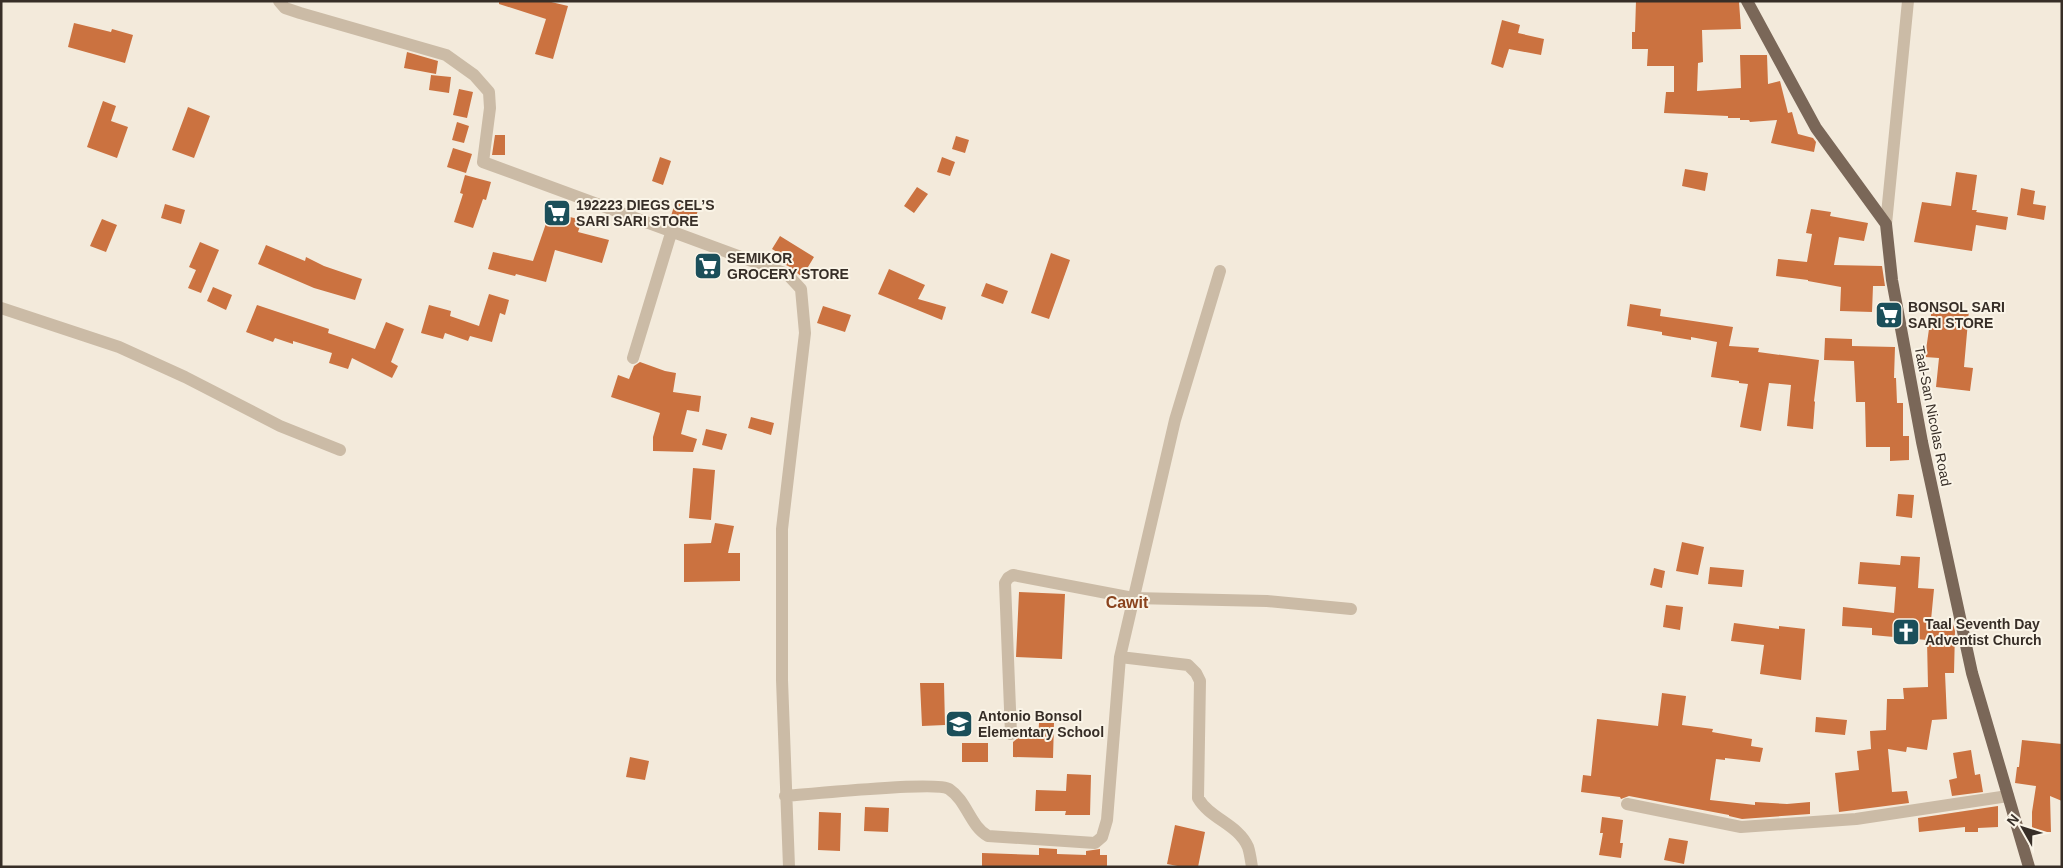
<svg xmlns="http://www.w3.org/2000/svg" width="2063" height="868" font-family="Arial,sans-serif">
	<rect width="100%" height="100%" fill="#f3eadb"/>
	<!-- building -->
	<path fill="#cb7240" d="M499,1H547L568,6L553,59L535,54L546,19L499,4Z
		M1636,1L1739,2L1741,29L1702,30L1703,62L1698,63L1697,91L1741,88L1740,55H1767L1768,84L1780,81L1788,113L1792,112L1798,134L1813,138L1816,142L1814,152L1771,143L1777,120L1750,122L1749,120H1740V118H1728V116L1664,113L1666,92H1674V66H1647L1648,49H1632V32H1635Z
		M1502,20L1520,25L1518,33L1544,39L1541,55L1509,49L1503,68L1491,64Z
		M74,23L111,32L112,29L133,35L125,63L68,47Z
		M407,52L438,61L436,74L404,68Z
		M431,75L451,77L449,93L429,90Z
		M459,89L473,92L467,118L453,115Z
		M103,101L116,106L111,121L128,127L117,158L87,147Z
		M188,107L210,116L194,158L172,150Z
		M457,122L469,126L464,143L452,140Z
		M495,135H505V155H492Z
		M956,136L969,140L965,153L952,149Z
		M453,148L472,154L466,173L447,167Z
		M660,157L671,161L663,185L652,181Z
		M942,157L955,162L950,176L937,172Z
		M1685,169L1708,173L1705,191L1682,186Z
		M1956,172L1977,175L1972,210H1977L1976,212L2008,217L2006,230L1976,225L1972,251L1914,242L1922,202L1951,206Z
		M465,175L491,182L486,200L483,199L473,228L454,222L463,194L460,193Z
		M917,187L928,194L914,213L904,206Z
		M2021,188L2035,191L2033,204L2046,206L2044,220L2017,215Z
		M676,200L699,207L694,223L671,216Z
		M165,204L185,210L181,224L161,218Z
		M1811,209L1831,212L1830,216L1868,223L1864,241L1839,237L1834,265L1882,266L1885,286H1873L1872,312L1840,311L1841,287L1808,281V280L1776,276L1778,259L1807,262L1812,234L1806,233Z
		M550,212L582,220L578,232L609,240L602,263L555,250L546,282L516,274L515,276L488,269L493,252L533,261Z
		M102,219L117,225L106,252L90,246Z
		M780,236L814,257L802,277L790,267L778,261L782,255L772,249Z
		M200,242L219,250L201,293L188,288L196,270L189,267Z
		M266,245L305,261L306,257L324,266L362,279L355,300L314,288L258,264Z
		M1051,253L1070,260L1049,319L1031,313Z
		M889,269L925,285L918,299L946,307L942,320L878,294Z
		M986,283L1008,291L1003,304L981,296Z
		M213,287L232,295L226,310L207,301Z
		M489,294L509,300L505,315L500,313L492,342L470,336L468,341L445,333L443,339L421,333L429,305L451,311L450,316L479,326Z
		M1630,304L1661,309L1660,316L1733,327L1729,346L1759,348L1758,352L1819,360L1814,401L1815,402L1813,429L1787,426L1791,385L1769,383L1761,431L1740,427L1748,384L1739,383V381L1711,377L1717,342L1691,337V340L1662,335V332L1627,326Z
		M257,305L329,329L328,333L375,349L386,322L404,329L391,362L398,366L392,378L352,358L348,369L329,363L332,353L293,341V344L275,338L273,342L246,332Z
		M823,306L851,315L845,332L817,323Z
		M1932,308L1969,310L1964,367L1973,368L1970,391L1936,387L1939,358L1925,357Z
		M1825,338L1852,339V346L1895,347L1894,378H1896L1897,403H1903V436H1909V460L1890,461V447H1866L1865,402H1856L1854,361L1824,360Z
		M640,362L665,371L676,373L673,392L701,396L699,412L687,410L681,434L697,439L693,452L653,451V437L660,413L611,397L618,375L629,379L634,366Z
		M751,417L774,423L771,435L748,428Z
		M706,429L727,434L722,450L702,445Z
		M693,468L715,470L711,520L689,518Z
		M1898,494L1914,495L1912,518L1896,516Z
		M715,523L734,526L728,553H740V581L684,582V544L711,543Z
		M1682,542L1704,547L1698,575L1676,571Z
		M1901,556L1920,557L1918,588L1934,589L1931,620L1952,621L1955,631L1954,673H1945L1947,719L1932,720L1927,750L1907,747L1906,752L1888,749L1892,792L1907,791L1909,803L1839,812L1835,773L1859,770L1857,751L1871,749L1870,731L1886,730L1887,699H1904L1903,688L1928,687L1927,640L1872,635V628L1842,626L1843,607L1894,613L1896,587L1858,584L1860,562L1900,565Z
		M1710,567L1744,570L1742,587L1708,584Z
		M1654,568L1665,571L1662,588L1650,585Z
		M1019,592L1065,594L1062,659L1016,657Z
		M1666,605L1683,607L1680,630L1663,627Z
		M1734,623L1779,629V626L1805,629L1801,680L1760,674L1764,645L1731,641Z
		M920,683H944L945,725L922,726Z
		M1662,693L1686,696L1682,725L1713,729L1712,732L1752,739L1751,746L1763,748L1760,762L1725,758V760L1716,759L1710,800L1755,805V802L1787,804L1810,802V814L1742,819L1729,816V815L1629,796L1621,799L1620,797L1581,792L1583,775L1591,776L1597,719L1658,726Z
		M1816,717L1847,720L1845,735L1815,732Z
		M1039,723H1054L1053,758L1013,757V742L1018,738H1038Z
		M2022,740L2062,744V801L2050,796L2051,832H2032V812L2036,786L2015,783L2017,767H2019Z
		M962,743H988V762H962Z
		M1971,750L1975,775L1980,774L1983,792L1952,796L1949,780L1957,778L1953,753Z
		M630,757L649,761L645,780L626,777Z
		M1067,774L1091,775L1090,815H1065L1066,811H1035L1036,790L1066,791Z
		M1998,806V827L1978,828V832H1965V827L1919,832L1918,818Z
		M865,807L889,808L888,832L864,831Z
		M819,812L841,813L840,851L818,850Z
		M1602,817L1623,820L1620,843H1623L1621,858L1599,855L1603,833H1600Z
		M1175,825L1205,832L1198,867H1183L1167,864Z
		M1669,838L1688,841L1684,864L1664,860Z
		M1039,848L1057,849V854L1086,855V851L1100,849V855H1107V867H982V853L1039,855Z"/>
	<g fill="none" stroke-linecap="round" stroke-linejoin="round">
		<!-- minor -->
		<path stroke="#cbbba6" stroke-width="12" d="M279,1L285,8L300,13L446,55L474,75L489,92L490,108L483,162L787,274L801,289L805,333L782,529V680L789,867
			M1886,224L1908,1
			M1,308L119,347L185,377L280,426L340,450
			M633,358L672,230
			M1120,657L1188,665L1196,673L1200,681L1198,798C1210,819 1238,824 1248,847C1250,853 1251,861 1252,867
			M1011,734L1005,583L1008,578L1013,575L1133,598L1267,601L1351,609
			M785,796C809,794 937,781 949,789C967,801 970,826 988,836L1095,843L1102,837L1107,820L1120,657L1175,420L1220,271
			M1627,804L1741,827L1856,819L2008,796"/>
		<!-- major -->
		<path stroke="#7a6758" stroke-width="12" d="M1747,1L1816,128L1886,224L1892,280L1922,442L1972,673L2029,867"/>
	</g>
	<!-- icons -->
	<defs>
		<g id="supermarket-square" transform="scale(1.4375)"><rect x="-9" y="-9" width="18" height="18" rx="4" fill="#1b4f5a" stroke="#faf4e7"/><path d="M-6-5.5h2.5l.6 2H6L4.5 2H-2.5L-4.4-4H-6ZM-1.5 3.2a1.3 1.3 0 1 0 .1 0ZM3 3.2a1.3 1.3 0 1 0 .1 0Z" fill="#fff"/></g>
		<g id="church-square" transform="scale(1.4375)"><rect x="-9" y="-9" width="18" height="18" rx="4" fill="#1b4f5a" stroke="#faf4e7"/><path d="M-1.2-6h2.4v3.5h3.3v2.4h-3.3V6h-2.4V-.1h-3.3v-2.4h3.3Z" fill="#fff"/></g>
		<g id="school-square" transform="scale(1.4375)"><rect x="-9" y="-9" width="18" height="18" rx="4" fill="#1b4f5a" stroke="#faf4e7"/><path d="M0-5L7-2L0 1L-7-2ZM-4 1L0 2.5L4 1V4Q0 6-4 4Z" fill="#fff"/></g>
	</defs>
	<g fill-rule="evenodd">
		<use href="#supermarket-square" x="557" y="213"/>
		<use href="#supermarket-square" x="708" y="266"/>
		<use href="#supermarket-square" x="1889" y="315"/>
		<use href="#church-square" x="1906" y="632"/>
		<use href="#school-square" x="959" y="724"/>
	</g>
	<g text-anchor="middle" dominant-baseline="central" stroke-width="4" stroke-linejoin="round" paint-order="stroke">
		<!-- poi labels -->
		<g font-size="14" font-weight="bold" fill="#372e27" stroke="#faf4e7" text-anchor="start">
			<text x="576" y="205">192223 DIEGS CEL’S<tspan x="576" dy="16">SARI SARI STORE</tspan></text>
			<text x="727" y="258">SEMIKOR<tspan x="727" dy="16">GROCERY STORE</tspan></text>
			<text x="1908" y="307">BONSOL SARI<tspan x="1908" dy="16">SARI STORE</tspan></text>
			<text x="1925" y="624">Taal Seventh Day<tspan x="1925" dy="16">Adventist Church</tspan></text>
			<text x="978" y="716">Antonio Bonsol<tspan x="978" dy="16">Elementary School</tspan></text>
		</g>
		<!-- street labels -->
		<g font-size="14" fill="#372e27" stroke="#faf4e7">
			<text transform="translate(1933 416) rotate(79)">Taal-San Nicolas Road</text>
		</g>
		<!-- quarter labels -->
		<g font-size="16" font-weight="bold" fill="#8a431d" stroke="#faf4e7">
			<text x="1127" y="602">Cawit</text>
		</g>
	</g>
	<!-- border -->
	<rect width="2063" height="868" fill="none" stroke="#372e27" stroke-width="5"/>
	<!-- north arrow -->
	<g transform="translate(2023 828) rotate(309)" stroke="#faf4e7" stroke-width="4" paint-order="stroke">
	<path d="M0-4L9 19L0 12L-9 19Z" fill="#372e27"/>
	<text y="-8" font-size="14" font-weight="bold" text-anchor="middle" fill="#372e27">N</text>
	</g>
</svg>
